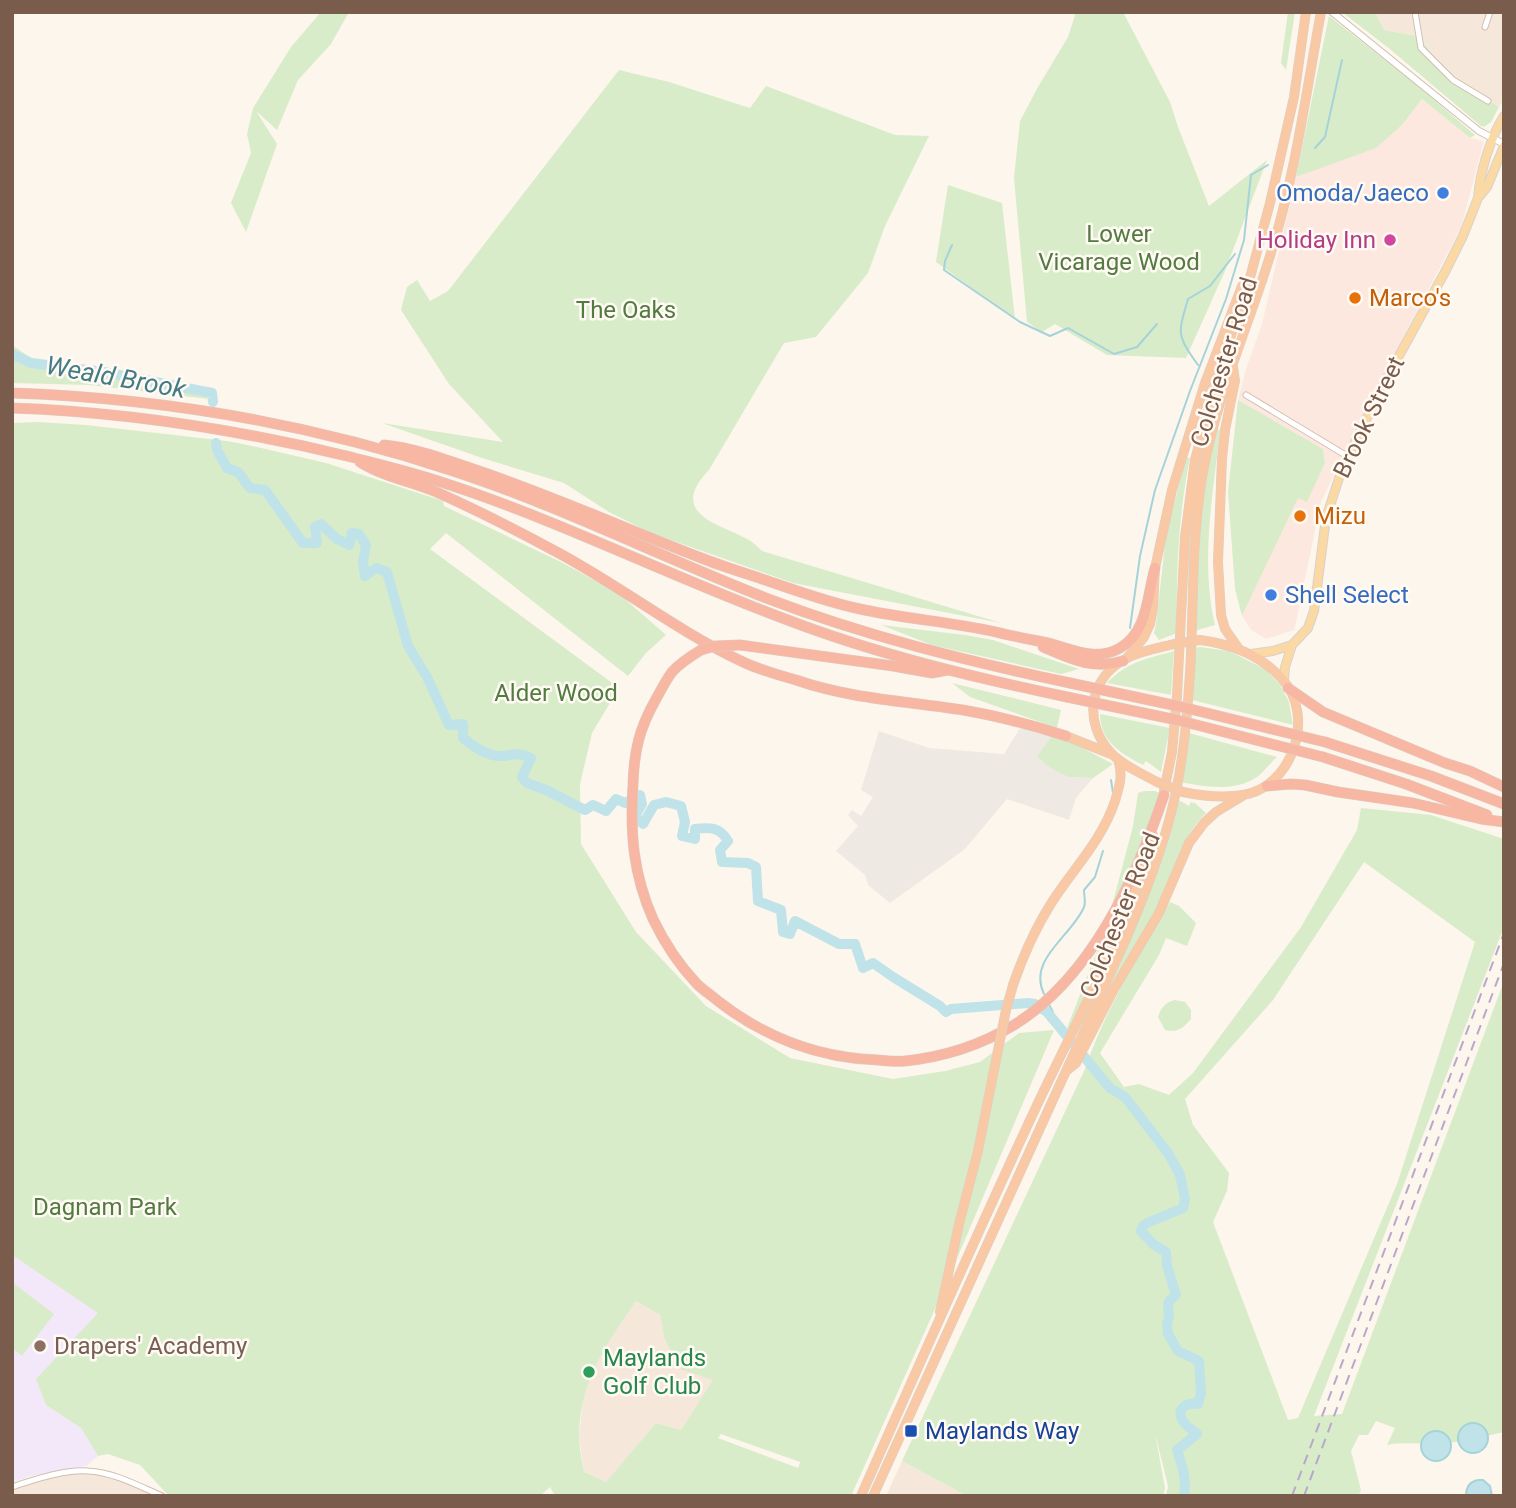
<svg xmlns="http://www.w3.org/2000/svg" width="1516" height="1508" font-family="Roboto,sans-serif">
	<rect width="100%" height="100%" fill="#fdf6ec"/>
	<!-- residential -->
	<path fill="#f5e8da" d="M1375,12H1504V99L1499,107L1453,80L1418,36L1384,30Z
		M636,1301L660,1315L664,1337L714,1380L681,1430L656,1423L606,1483L584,1472L579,1436L584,1391L602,1350Z
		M902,1461L967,1496H886Z
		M96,1471L162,1496H12V1487L51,1476Z"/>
	<!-- commercial -->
	<path fill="#fde8e0" d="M1422,99L1470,138L1484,141L1461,228L1373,394L1321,502L1295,627L1294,630L1266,639L1251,630L1242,616L1298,497L1307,501L1325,463L1323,449L1238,400L1246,369L1262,324L1296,177L1323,166L1403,124Z"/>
	<!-- industrial -->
	<path fill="#efe9e4" d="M1020,728L1052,736L1037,756L1047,766L1068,777L1093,778L1076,798L1069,820L1007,799L965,849L890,903L868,885L865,875L836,851L858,826L848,815L852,810L861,816L873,797L861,790L879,731L929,748L1004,754Z"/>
	<!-- education -->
	<path fill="#f3e8fa" d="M12,1255L99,1313L46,1405L81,1428L98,1456L86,1466L30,1476L12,1483Z"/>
	<!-- green -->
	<path fill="#d8ecc9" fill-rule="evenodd" d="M321,12H349L331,44L298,80L277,130L256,111L277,144L246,232L231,203L251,153L247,134L253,108L291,47Z
		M1076,12H1123L1170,102L1178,127L1209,206L1267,160L1225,271L1186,358L1107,355L1055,324L1042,332L1027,322L1014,178L1020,121L1038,87L1068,37Z
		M1288,12H1295L1286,70L1281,63Z
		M1342,12H1375L1384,30L1418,36L1453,80L1499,107L1491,122L1484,127L1481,126L1391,50Z
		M1329,16L1418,86L1475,135L1470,138L1422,99L1403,124L1376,148L1296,177Z
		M619,70L669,82L750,108L766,86L895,135L929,136L885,226L868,273L816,337L784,343L709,470C667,514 718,523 749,540C754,543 758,547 762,551L1001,623L793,583L651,533L609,512L564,483L482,458L382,423L503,442L449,384L401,310L407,287L417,280L430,301L448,291Z
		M948,185L1002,203L1015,319L936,262Z
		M12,345L38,363L56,366L82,367L117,372L198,389L209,399L89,385L12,383Z
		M1238,400L1323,449L1325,463L1307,502L1298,498L1242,616L1235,589L1228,492Z
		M37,422L86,425L227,441L257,447L326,463L443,501L444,506L561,562L618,593L666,635L646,653L628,676L446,533L430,549L619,688L592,733L580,784L581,844L636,932L706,1006L790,1058L893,1079L945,1071L980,1062L1019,1033L1054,1030L944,1289L851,1496H555L550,1487L540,1496H169L140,1465L108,1454L98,1456L81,1428L46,1405L36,1379L98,1313L12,1255V423ZM636,1301L660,1315L664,1337L680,1369L713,1380L681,1430L656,1423L606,1482L584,1472C582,1460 579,1446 579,1434C581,1378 606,1345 636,1301ZM721,1434L800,1462V1463L798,1468L718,1438Z
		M1217,428L1220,431C1213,494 1200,562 1215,625L1194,631L1196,566L1205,480Z
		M1186,457L1190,458C1178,516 1176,574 1177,633L1159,640L1154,633L1156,624L1166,536Z
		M881,625L965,635L993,640L1079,669L1061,674L932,645Z
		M1200,647L1229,651L1265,669L1280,685L1289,702L1293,725L1192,700L1195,648Z
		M1174,651L1171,695L1107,683C1128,661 1147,659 1174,651Z
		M952,683L1061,710L1057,728L970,697Z
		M1100,714L1170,728L1161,772L1146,761L1143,765C1121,754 1100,741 1100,714Z
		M1189,733L1277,757C1270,763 1264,772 1257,777C1235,792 1205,787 1180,782L1186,760Z
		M1052,736L1079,746L1113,764L1093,778L1068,777L1047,766L1037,756Z
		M1144,791H1155L1160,793L1150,838L1125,908L1069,1029L1067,1028L1101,941L1113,902L1133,826L1138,793Z
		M1177,799L1189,806L1191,802L1195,803L1206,813C1178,841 1174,875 1157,908C1143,936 1127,962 1111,989L1107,986Z
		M1361,808L1431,815L1504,839V927L1314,1416L1342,1414L1504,981V1432C1486,1436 1467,1441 1449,1443C1428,1446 1408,1441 1387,1445L1395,1428L1376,1421L1368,1435H1359L1351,1451L1361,1490L1358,1496H1166L1168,1486L1155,1433L1165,1488L1163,1496H967L902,1461L1085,1069C1105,1010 1138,956 1170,902L1179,906L1196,923L1187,946L1166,938L1159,955L1100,1053L1124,1087L1139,1084L1169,1095L1193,1073L1301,927L1357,830ZM1364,862L1475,942L1397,1184L1298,1418L1288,1420L1213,1222L1227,1191L1229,1173L1193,1125L1185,1099L1273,1000Z
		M1175,1000L1185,1002L1191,1010V1019C1183,1028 1178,1033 1165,1030L1158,1017C1161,1008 1165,1002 1175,1000Z
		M12,1282L54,1314L22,1356L12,1348Z"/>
	<!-- water -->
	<path fill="#bfe3e8" stroke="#a5d3da" stroke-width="2" d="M1458 1438a15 15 0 1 1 30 0a15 15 0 1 1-30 0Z
		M1421 1446a15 15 0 1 1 30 0a15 15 0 1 1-30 0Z
		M1479,1480H1483L1490,1486L1492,1496H1466C1466,1487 1470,1481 1479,1480Z"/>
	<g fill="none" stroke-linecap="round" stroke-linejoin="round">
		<!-- stream -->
		<path stroke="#a5d3da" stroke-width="2" d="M1315,148L1325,137L1342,60
			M952,245L945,261L944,270L1020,322L1050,336L1068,328L1114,354L1137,347L1157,324
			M1198,365C1176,334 1178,334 1188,299L1210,286L1235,254
			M1130,628L1140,556L1155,490L1190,391L1226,299L1244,240L1251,175L1268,165
			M1111,780L1113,793
			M1044,994C1027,959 1072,936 1084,907C1086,902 1084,896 1084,890L1095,877L1103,851
			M1048,1003L1053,1012L1051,1018"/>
		<!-- river -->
		<path stroke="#bfe3e8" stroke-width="10" d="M12,354L31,363L104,372L212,393L213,402
			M216,443L217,450L227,468L238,472L250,488L265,490L303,543H317L315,527L321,524L337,539L349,545L352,533L359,534L366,545L363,562L365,576L376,568L387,572L408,646L427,677L449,725L463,724V738C473,746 485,755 498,756C514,757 512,750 531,758L522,777L527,783L546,790L585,810L593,805L606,811L616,799L625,803L640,795L642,804L635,816L643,824L654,805L666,802L681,806L685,822L682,836L695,839V829C710,827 720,827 728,841L720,850L722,862L748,863L756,867L758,901L781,910L783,932L790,934L795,921L839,944H855L863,968L873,963L893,977L940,1006L946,1012L951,1009L1028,1003L1035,1004L1047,1012L1100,1076L1110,1088L1125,1097L1168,1153L1180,1175L1185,1199L1183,1208L1147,1223L1143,1226L1141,1231L1153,1244L1166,1252L1167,1266L1176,1295L1170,1300L1168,1304L1169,1316L1167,1324L1168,1334L1178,1351L1199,1361L1201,1394L1198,1404C1187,1402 1175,1409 1183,1421C1186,1426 1193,1430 1197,1434L1177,1450C1182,1465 1187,1480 1184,1496"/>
		<!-- minor casing -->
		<g stroke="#d1beb0" stroke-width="7">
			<path id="minor" d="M1415,12L1421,48L1453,80L1488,101
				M1485,27L1490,12
				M1246,395L1347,456
				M12,1487C32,1480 68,1469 88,1471C113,1472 139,1486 162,1496"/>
		</g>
		<!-- tertiary casing -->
		<g stroke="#d1beb0" stroke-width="8">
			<path id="tertiary" d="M1332,12L1479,131L1504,144"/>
		</g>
		<!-- primary casing -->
		<g stroke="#dad1cd" stroke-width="10">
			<path id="primary" d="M1478,198C1480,172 1490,138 1504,116
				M1251,654L1273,651L1292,645L1308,628L1314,611L1326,518L1342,469L1383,385L1446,270L1463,236L1478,198L1487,187L1504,146
				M1284,680L1285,667L1292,645"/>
		</g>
		<!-- trunk casing -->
		<g stroke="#dad1cd" stroke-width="10">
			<path id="trunk" d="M1233,367L1235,381L1225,430L1222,459L1218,562L1221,615L1225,629L1239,649
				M1127,658L1144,637L1150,624L1153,608L1155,568L1172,490L1205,383L1242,286
				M1066,736L1111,754
				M1157,782C1143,774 1123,766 1111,753C1083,723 1088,678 1127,658C1141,651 1158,648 1174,644
				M1164,791L1172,752L1177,696L1185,537L1195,460L1216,380L1248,285L1270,203L1294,97L1306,12
				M1183,792C1202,796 1224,798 1243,795C1293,787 1316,715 1282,679C1261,655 1231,644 1200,640
				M1013,985C1023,956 1036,927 1052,902C1074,868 1102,840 1115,801C1120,784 1123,776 1118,759
				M1066,1071L1076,1063L1113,991L1159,913L1189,843L1204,823L1216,812L1244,795
				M940,1312L959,1224L978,1151L993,1075
				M861,1496C919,1365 977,1233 1038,1103C1079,1016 1127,929 1153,835
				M873,1496L1126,939C1144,897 1161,854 1172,809C1183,765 1187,719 1190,673C1194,608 1191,543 1202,478C1215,400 1247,330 1270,256C1295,177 1306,93 1321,12"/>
		</g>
		<!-- motorway casing -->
		<g stroke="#dad1cd" stroke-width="11">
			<path id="motorway" d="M12,393C162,398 311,424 453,471C560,506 661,557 766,598C865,636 967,661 1070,683
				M12,408C127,412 240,430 351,457C381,465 411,472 441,482C559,520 669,576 785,619C876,654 972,677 1067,697
				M384,445C415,448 447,460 476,470C554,496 628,530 704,559C727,568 751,575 774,583C803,593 831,603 860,609C905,619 952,622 996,632C1012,636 1028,639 1043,642C1069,647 1094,663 1120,648C1148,632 1147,595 1155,568
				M360,462C382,476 409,481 434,491C475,509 514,529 553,550C618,584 675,630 741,661C757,669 778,675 796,680C851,699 906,701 963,710C998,716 1032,725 1066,736
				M740,645L893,666L932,673L948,670
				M1043,647C1071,659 1092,670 1123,661
				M701,650C691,656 680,663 672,672C666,680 661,690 656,699C639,729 634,751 633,785C630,833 633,874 653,919C664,942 680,966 697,984C703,990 711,995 718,1001C764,1037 819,1058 878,1060C887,1061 896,1062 905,1061C943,1057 981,1045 1014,1025C1092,977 1136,878 1164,795
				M1288,688L1323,712L1445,763L1470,771L1504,787
				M1325,742L1431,776L1504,804
				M1323,757L1406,784L1487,815
				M1267,786L1291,784L1305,785L1338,792L1413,803L1481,819L1504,822"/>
		</g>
		<!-- minor -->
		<use href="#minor" stroke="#fff" stroke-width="5"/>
		<!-- tertiary -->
		<use href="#tertiary" stroke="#fff" stroke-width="6"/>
		<!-- primary -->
		<use href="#primary" stroke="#fbd9a5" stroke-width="8"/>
		<!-- trunk -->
		<use href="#trunk" stroke="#f9c8a4" stroke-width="9"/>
		<!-- motorway -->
		<use href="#motorway" stroke="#f7b7a3" stroke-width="10"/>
		<!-- rail -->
		<path stroke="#b9a8c9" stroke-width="2" stroke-dasharray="10 7" stroke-linecap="butt" d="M1292,1496L1504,933
			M1304,1496L1504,963"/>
		<!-- trunk-bridge casing -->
		<g stroke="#dad1cd" stroke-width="10" stroke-linecap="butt">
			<path id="trunk-bridge" d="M1174,644L1200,640
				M1157,782L1183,792
				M993,1075L1006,1010L1013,985"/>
		</g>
		<!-- motorway-bridge casing -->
		<g stroke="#dad1cd" stroke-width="11" stroke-linecap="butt">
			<path id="motorway-bridge" d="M701,650L715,646L740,645
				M1070,683L1182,707L1325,742
				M1067,697L1177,720L1323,757"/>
		</g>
		<!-- trunk-bridge -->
		<use href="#trunk-bridge" stroke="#f9c8a4" stroke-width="9"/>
		<!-- motorway-bridge -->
		<use href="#motorway-bridge" stroke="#f7b7a3" stroke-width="10"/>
	</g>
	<!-- markers -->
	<g fill="#3f7fe0" stroke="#fffaf3" stroke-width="2.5">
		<circle cx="1443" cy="193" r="7"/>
		<circle cx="1271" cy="595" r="7"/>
	</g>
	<circle fill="#d1479c" stroke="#fffaf3" stroke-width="2.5" cx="1390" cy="240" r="7"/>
	<g fill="#e8710a" stroke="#fffaf3" stroke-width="2.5">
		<circle cx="1355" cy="298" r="7"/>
		<circle cx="1300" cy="516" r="7"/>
	</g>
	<circle fill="#8d6e63" stroke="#fffaf3" stroke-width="2.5" cx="40" cy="1346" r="7"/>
	<circle fill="#2e9e5b" stroke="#fffaf3" stroke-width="2.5" cx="589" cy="1372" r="7"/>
	<rect fill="#1a4fb4" stroke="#fffaf3" stroke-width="2.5" x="904" y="1424" width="14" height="14" rx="3.5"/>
	<g text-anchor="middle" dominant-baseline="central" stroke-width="5" stroke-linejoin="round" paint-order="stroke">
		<!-- shop labels -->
		<g font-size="24" fill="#366cbe" stroke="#fffaf3" text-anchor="end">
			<text x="1429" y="193">Omoda/Jaeco</text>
			<text x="1285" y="595" text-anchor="start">Shell Select</text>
		</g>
		<!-- park labels -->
		<g font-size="24" fill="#537a41" stroke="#fffaf3">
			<text x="1119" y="234">Lower<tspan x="1119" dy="28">Vicarage Wood</tspan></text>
			<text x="626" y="310">The Oaks</text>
			<text x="556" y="693">Alder Wood</text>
			<text x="105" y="1207">Dagnam Park</text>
		</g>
		<!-- hotel labels -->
		<g font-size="24" fill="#b23c85" stroke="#fffaf3" text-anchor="end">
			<text x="1376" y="240">Holiday Inn</text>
		</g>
		<!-- food labels -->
		<g font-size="24" fill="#c56008" stroke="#fffaf3" text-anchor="start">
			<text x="1369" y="298">Marco's</text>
			<text x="1314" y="516">Mizu</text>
		</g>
		<!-- street labels -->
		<g font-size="24" fill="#7a5c4d" stroke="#fffaf3">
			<text transform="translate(1224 362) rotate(-73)">Colchester Road</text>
			<text transform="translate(1369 417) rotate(-64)">Brook Street</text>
			<text transform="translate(1120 915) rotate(-68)">Colchester Road</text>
		</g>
		<!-- education labels -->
		<g font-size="24" fill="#785e54" stroke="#fffaf3" text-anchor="start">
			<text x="54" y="1346">Drapers' Academy</text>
		</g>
		<!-- leisure labels -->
		<g font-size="24" fill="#27864d" stroke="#fffaf3" text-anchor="start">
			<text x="603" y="1358">Maylands<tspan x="603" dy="28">Golf Club</tspan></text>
		</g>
		<!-- transit labels -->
		<g font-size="24" fill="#164399" stroke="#fffaf3" text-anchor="start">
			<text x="925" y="1431">Maylands Way</text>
		</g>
		<!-- water labels -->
		<g font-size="26" font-style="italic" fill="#437c86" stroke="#fffaf3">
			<text transform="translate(116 377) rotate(10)">Weald Brook</text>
		</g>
	</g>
	<!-- border -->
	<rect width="1516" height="1508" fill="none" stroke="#7a5c4d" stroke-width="28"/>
</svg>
